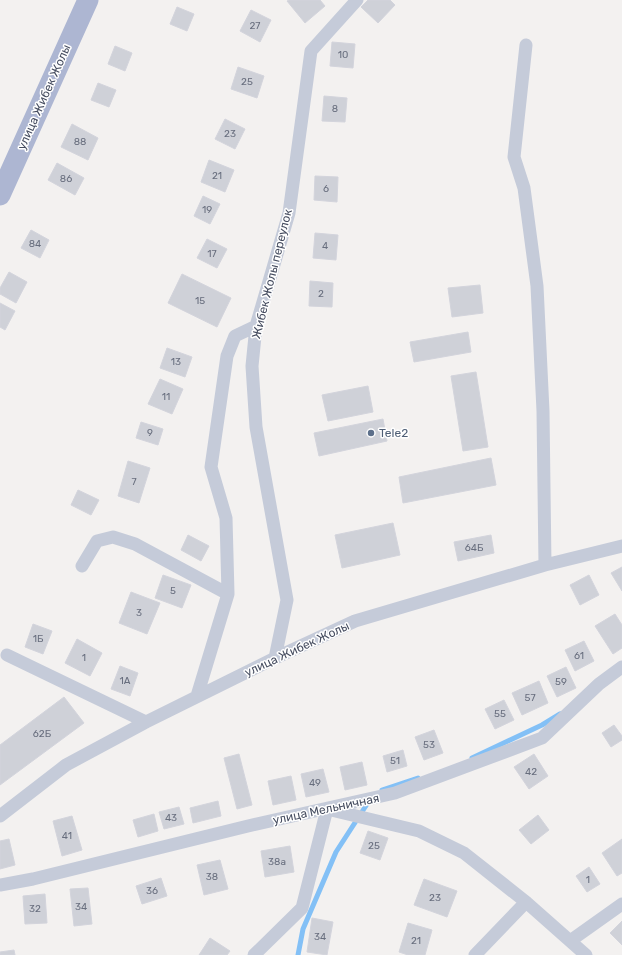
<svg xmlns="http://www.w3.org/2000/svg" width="622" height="955" font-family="Rubik,sans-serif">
	<rect width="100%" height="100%" fill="#f3f1f0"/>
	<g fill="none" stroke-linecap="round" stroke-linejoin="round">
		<!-- stream -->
		<path stroke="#83c0f6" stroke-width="5" d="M472,758L542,725L560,714
			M382,790L418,778
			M298,955L303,929L336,852L369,801"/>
	</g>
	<!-- building -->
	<path fill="#cfd1d8" stroke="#d3d4dc" d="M289,0H320L325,6L305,23L287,1Z
		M368,0H390L395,5L378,23L361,7Z
		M177,7L194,14L187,31L170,24Z
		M251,10L271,20L260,42L240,31Z
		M332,42L355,44L353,68L330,66Z
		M115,46L132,53L125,71L108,64Z
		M238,67L264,76L257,98L231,89Z
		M98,83L116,90L109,107L91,100Z
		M324,96L347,98L345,122L322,121Z
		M225,119L245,129L235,149L215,139Z
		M72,124L98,138L88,160L61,147Z
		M209,160L234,170L225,192L201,182Z
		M57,163L84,178L75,195L48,180Z
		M315,176L338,177L337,202L314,200Z
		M203,196L220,204L210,224L194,216Z
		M31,230L49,240L40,258L21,248Z
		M315,233L338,235L336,260L313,258Z
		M207,239L227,249L217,268L197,258Z
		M9,272L27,282L16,303L0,294V288Z
		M182,274L231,298L217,327L168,303Z
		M310,281L333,283L332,307L309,306Z
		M480,285L483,313L452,317L448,288Z
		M0,303L15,311L5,330L0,327Z
		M468,332L471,352L414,362L410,342Z
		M167,348L192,357L185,377L160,368Z
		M476,372L488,447L463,451L451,376Z
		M160,379L183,389L172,414L148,404Z
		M368,386L373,412L328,421L322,395Z
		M383,419L387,441L319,456L314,433Z
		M141,422L163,429L158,445L136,438Z
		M491,458L496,485L403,503L399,477Z
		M128,461L150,468L139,503L118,496Z
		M78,490L99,500L91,515L71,505Z
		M393,523L400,555L342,568L335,535Z
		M188,535L209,546L201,561L181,550Z
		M491,535L494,553L458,561L454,542Z
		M622,567V591L611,573Z
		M163,575L191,585L182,608L155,598Z
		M589,575L599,595L580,605L570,585Z
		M131,592L160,603L147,634L119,623Z
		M615,614L622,625V648L613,654L595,626Z
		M33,624L52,631L43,654L25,647Z
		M77,639L102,653L90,676L65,663Z
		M584,641L594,661L575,671L565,650Z
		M120,666L138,673L130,696L111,689Z
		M566,667L576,688L557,697L547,676Z
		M539,681L548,703L522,715L512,693Z
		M64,697L84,723L0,785V745Z
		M504,700L514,720L495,729L485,709Z
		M614,725L622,736V740L611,747L602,733Z
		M434,730L443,753L424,760L415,737Z
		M403,750L407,766L387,772L383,756Z
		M239,754L252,805L237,809L224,758Z
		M534,754L548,776L529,789L514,767Z
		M362,762L367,785L345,790L340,767Z
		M323,769L329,792L306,797L301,774Z
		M291,776L296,800L273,805L268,781Z
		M218,801L221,816L193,823L190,808Z
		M179,807L184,824L164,829L159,812Z
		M154,814L158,831L138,837L133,820Z
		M538,815L549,830L531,844L519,830Z
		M72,816L82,850L62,856L53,821Z
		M368,831L388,838L380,860L360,853Z
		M9,839L15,865L0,869V841Z
		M622,839V873L617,876L602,853Z
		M290,846L294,872L265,877L261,851Z
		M220,860L228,889L204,895L197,865Z
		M589,867L600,884L587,892L576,876Z
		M161,878L167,896L142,904L136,886Z
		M424,879L457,891L447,917L414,905Z
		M88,888L92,924L74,926L70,889Z
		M45,894L47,923L25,924L23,896Z
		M312,918L333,922L327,955L307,952Z
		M622,921V945L610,933Z
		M408,923L432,930L425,955H408L399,952Z
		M210,938L230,951L227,955H199Z
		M14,950L15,955H0V952Z"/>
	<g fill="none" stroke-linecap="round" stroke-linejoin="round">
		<!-- street -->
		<path stroke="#c5cbd9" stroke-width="13" d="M526,45L514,157L524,188L537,286L543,411L545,565
			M82,566L97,541L113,537L135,544L228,594
			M7,655L146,722
			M275,658L287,600L256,427L252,366L256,326L289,213L311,51L357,0
			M197,696L228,594L226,518L211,467L227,356L235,336L256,326
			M0,816L66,765L146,722L275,658L355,621L545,565L622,546
			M0,885L33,879L248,826L395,793L542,738L599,684L622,667
			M570,941L622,904
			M254,955L302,908L327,809L419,831L464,853L526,902L586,955
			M475,955L526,902"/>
		<!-- primary -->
		<path stroke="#adb6d2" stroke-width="21" d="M0,195L88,0"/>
	</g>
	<!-- markers -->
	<circle fill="#5c6f8a" stroke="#fff" stroke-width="1.5" cx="371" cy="433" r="4"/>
	<g text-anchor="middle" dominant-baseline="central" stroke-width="3" stroke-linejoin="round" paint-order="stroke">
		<!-- number labels -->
		<g font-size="10" fill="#686e7e">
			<text x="255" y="26">27</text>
			<text x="343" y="55">10</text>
			<text x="247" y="82">25</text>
			<text x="335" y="109">8</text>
			<text x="230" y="134">23</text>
			<text x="80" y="142">88</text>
			<text x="217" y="176">21</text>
			<text x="66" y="179">86</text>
			<text x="326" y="189">6</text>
			<text x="207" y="210">19</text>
			<text x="35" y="244">84</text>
			<text x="325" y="246">4</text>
			<text x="212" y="254">17</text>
			<text x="321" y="294">2</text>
			<text x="200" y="301">15</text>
			<text x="176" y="362">13</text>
			<text x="166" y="397">11</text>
			<text x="150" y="433">9</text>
			<text x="134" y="482">7</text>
			<text x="474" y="548">64Б</text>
			<text x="173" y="591">5</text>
			<text x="139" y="613">3</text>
			<text x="38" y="639">1Б</text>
			<text x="579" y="656">61</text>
			<text x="84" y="658">1</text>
			<text x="125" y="681">1А</text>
			<text x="561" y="682">59</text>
			<text x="530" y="698">57</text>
			<text x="500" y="714">55</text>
			<text x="42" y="734">62Б</text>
			<text x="429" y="745">53</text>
			<text x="395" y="761">51</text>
			<text x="531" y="772">42</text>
			<text x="315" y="783">49</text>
			<text x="171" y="818">43</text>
			<text x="67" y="836">41</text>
			<text x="374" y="846">25</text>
			<text x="277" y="862">38а</text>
			<text x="212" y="877">38</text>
			<text x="588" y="880">1</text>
			<text x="152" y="891">36</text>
			<text x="435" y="898">23</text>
			<text x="81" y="907">34</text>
			<text x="35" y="909">32</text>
			<text x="320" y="937">34</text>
			<text x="416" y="941">21</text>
		</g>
		<!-- street labels -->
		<g font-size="12" fill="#464d60" stroke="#fff">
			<text transform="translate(44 97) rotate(-66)">улица Жибек Жолы</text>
			<text transform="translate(272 274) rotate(-76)">Жибек Жолы переулок</text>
			<text transform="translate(297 649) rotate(-25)">улица Жибек Жолы</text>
			<text transform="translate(326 809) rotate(-12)">улица Мельничная</text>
		</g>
		<!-- service labels -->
		<g font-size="12" fill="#4e5e75" stroke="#fff" text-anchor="start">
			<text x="379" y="433">Tele2</text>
		</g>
	</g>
</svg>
